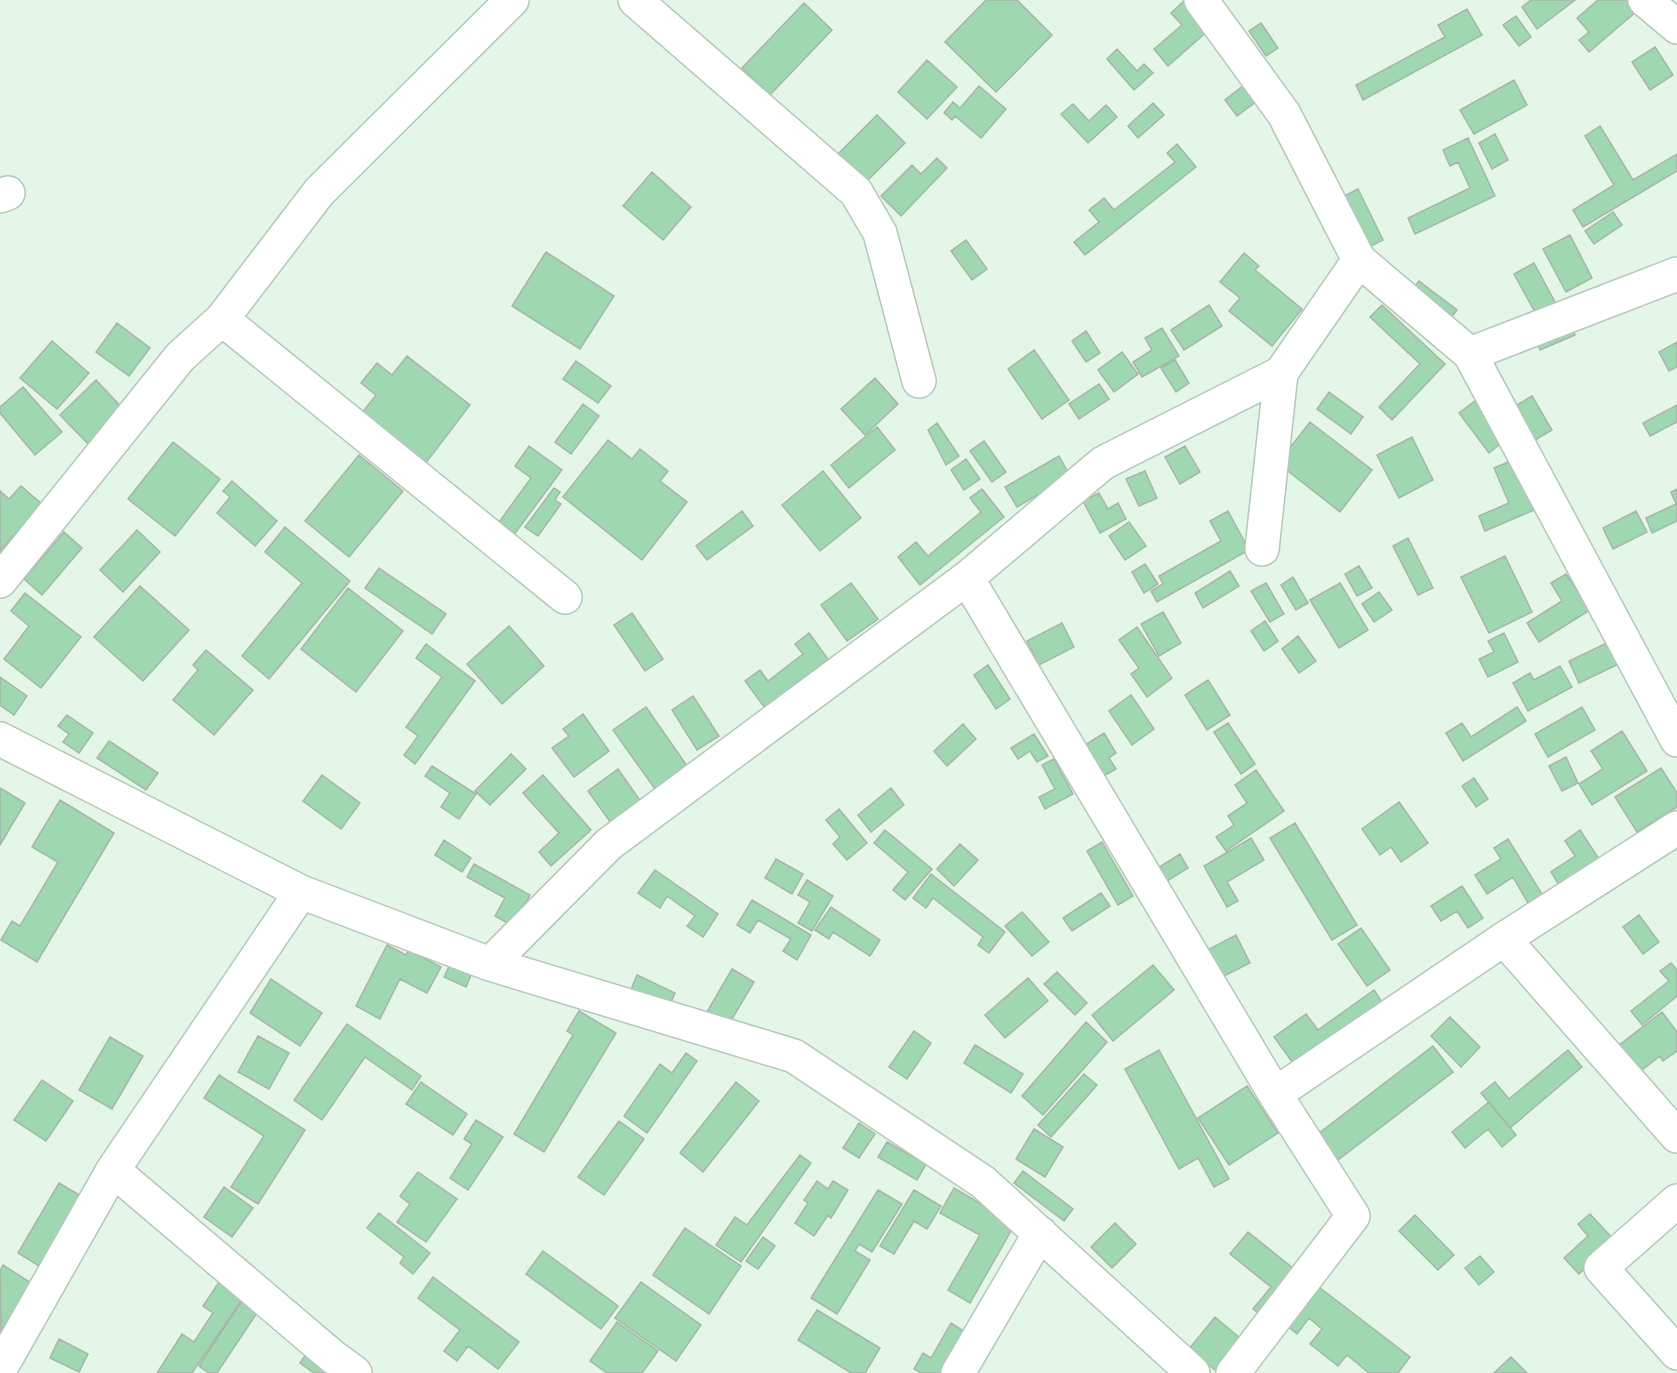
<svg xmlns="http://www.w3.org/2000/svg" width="1677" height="1373" font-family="'DM Sans',sans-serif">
	<rect width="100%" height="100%" fill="#e4f6e8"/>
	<!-- building -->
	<path fill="#9fd8b0" stroke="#a5b6a9" stroke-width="1.5" d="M986,0H1017L1052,35L996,92L945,42Z
		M1185,0L1210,29L1168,66L1154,49L1182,25L1171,13Z
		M1531,0H1575L1537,29L1522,7Z
		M1598,0H1627L1637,11L1589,52L1579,40L1589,32L1577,18Z
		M804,3L832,30L770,95L742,68Z
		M1467,9L1482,35L1363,100L1356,85L1445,37L1438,25Z
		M1516,16L1531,37L1519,46L1503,25Z
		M1261,23L1278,48L1266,56L1249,31Z
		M1655,47L1673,75L1650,90L1632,62Z
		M1117,49L1137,71L1144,64L1153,73L1134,90L1107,59Z
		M927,60L957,87L927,119L898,92Z
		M1514,80L1527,105L1474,134L1460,110Z
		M1248,82L1261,98L1237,116L1225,100Z
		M979,86L1006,109L981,138L955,116L952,120L944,113L953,102L960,108Z
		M1153,103L1164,115L1138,138L1128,126Z
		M1073,104L1089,121L1106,105L1117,117L1088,143L1061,114Z
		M877,115L905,143L865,183L837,155Z
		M1600,126L1633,180L1677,154V171L1583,227L1573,210L1614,185L1585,136Z
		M1495,134L1508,160L1492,169L1479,143Z
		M1468,138L1495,196L1415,234L1408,218L1470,188L1458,162L1450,166L1443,150Z
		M1177,144L1196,167L1085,255L1074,242L1099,222L1089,210L1104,198L1114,210L1175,162L1167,153Z
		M937,158L947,168L901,216L881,196L912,165L921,174Z
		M652,172L691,207L663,240L623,206Z
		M1358,189L1383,240L1365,249L1340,198Z
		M1613,212L1622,225L1594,244L1585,231Z
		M1570,235L1592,278L1566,292L1543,249Z
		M966,240L987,269L972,280L951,251Z
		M546,252L614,296L580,349L512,306Z
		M1244,253L1259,266L1255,270L1302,309L1272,346L1229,311L1240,298L1220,282Z
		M1534,263L1556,304L1536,314L1514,274Z
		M1419,281L1457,310L1448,322L1410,293Z
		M1209,305L1222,326L1184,350L1171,330Z
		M1382,305L1445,364L1392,420L1379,407L1420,364L1370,317Z
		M1569,318L1575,335L1540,350L1534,333Z
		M117,323L150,348L129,376L96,352Z
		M1162,328L1179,356L1142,377L1133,362L1152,350L1145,338Z
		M1086,331L1100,353L1086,362L1072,341Z
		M52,341L89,373L57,409L20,378Z
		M1677,342V367L1669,371L1659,352Z
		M1034,350L1069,400L1042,419L1008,369Z
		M1122,352L1138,374L1114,392L1098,370Z
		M407,356L470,405L425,464L361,414L376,395L361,383L377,363L392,375Z
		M1175,360L1189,383L1176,392L1161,368Z
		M576,361L611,386L598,403L563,379Z
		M875,378L898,404L865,435L841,409Z
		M96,380L126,412L91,447L60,415Z
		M1099,384L1109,399L1079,419L1069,404Z
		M23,387L62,432L35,455L0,413V407Z
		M1329,392L1363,417L1351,434L1317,409Z
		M1532,396L1552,430L1530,443L1510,409Z
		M1475,401L1505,440L1489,453L1459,413Z
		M583,404L599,416L571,454L555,442Z
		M1677,405V422L1650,436L1643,423Z
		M1310,422L1372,470L1340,512L1278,463Z
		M937,423L959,456L946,465L928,430Z
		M877,427L895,450L849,488L831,465Z
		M1412,437L1433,480L1399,498L1377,455Z
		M608,440L632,459L640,449L668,471L660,481L687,502L642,560L563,497Z
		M984,441L1006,472L992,482L970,451Z
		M173,442L220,479L175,536L128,499Z
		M529,446L562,470L513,536L497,525L531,478L515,466Z
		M1185,446L1200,472L1180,484L1165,457Z
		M359,455L403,491L349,557L305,521Z
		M1059,456L1070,476L1017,507L1005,487Z
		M966,459L980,479L964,490L951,470Z
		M1513,460L1534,510L1485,531L1479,516L1509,503L1494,468Z
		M823,471L861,518L820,551L782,505Z
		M1145,471L1157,498L1139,506L1126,479Z
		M232,481L277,521L255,546L217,513L230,497L223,491Z
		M21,486L42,504L0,551V491L9,499Z
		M554,488L560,492L555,500L561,504L538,536L525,527Z
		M982,489L1004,517L920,585L898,557L916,542L928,556L981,512L970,498Z
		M1677,489V521L1652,533L1646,518L1676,504L1671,492Z
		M1099,493L1108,509L1118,503L1126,519L1100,533L1083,501Z
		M742,511L753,526L707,560L696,546Z
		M1228,511L1249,550L1157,602L1151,591L1163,584L1159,576L1221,541L1210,521Z
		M1636,511L1647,532L1613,549L1603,528Z
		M1129,522L1146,546L1125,560L1109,536Z
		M285,527L350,581L269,679L242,656L302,583L265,552Z
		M137,530L160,552L123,592L100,570Z
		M64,532L82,548L42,595L24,579Z
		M1408,538L1433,588L1418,595L1393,546Z
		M1505,556L1532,612L1489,633L1461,577Z
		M1145,564L1158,584L1144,593L1132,572Z
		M1359,566L1372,588L1357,596L1345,574Z
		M379,568L446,614L432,634L365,588Z
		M1230,571L1239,586L1203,608L1195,593Z
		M1566,574L1590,610L1539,642L1527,623L1562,601L1551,583Z
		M1293,577L1308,603L1296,610L1281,585Z
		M851,583L878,619L847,641L821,605Z
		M1266,583L1284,614L1270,622L1251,591Z
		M1340,583L1368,630L1339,648L1310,600Z
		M140,586L189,630L143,681L94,637Z
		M348,588L403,631L356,692L301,649Z
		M1379,592L1392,610L1374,622L1362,604Z
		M25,593L81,637L41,688L4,659L29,626L11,611Z
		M1163,612L1181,643L1159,656L1141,624Z
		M632,613L663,659L645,671L614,625Z
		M1265,621L1278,641L1264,651L1251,631Z
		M1062,623L1074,647L1039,665L1027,641Z
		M509,626L544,666L502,704L467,664Z
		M1137,627L1172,678L1147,697L1131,674L1139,668L1119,640Z
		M809,633L828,659L765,708L745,681L760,670L768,681L803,654L795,644Z
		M1504,633L1518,662L1488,677L1479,659L1494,652L1488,641Z
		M1298,636L1316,661L1299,673L1282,649Z
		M1611,641L1621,663L1579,683L1569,661Z
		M426,644L475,681L415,764L404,755L418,736L406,727L442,677L416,658Z
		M206,650L253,690L214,735L173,700L198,670L193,665Z
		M988,665L1010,699L996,709L974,675Z
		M1560,666L1572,687L1528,711L1513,683L1530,673L1534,680Z
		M0,677L27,696L14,715L0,705Z
		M1208,680L1230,715L1207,730L1185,695Z
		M1131,695L1154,729L1132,745L1109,711Z
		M693,696L719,736L697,750L672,710Z
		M646,707L692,773L660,796L613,730Z
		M1517,707L1526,721L1463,761L1446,733L1462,723L1471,737Z
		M1582,707L1595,730L1548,757L1535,734Z
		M583,714L609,751L574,777L552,748L569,736L563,729Z
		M67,715L93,733L79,753L63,742L69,734L58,726Z
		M1228,723L1255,764L1241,774L1214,732Z
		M963,724L976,739L947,766L934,751Z
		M1622,731L1647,771L1592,805L1579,784L1603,769L1591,751Z
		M1104,733L1116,753L1109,758L1116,769L1100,778L1082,747Z
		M1034,734L1048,756L1037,762L1030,751L1018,759L1011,748Z
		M109,741L158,773L146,790L97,758Z
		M511,754L526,769L490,805L475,791Z
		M1566,757L1578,783L1562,791L1549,766Z
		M1054,759L1073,794L1045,809L1039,797L1055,789L1042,765Z
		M432,766L476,794L459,819L441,807L450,793L425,776Z
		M1661,768L1677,793V807L1637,832L1615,797Z
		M618,769L646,809L616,830L588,791Z
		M1256,770L1284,811L1226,851L1216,837L1234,825L1228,816L1247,803L1235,785Z
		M322,775L360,803L341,829L303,801Z
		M543,775L591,830L551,866L539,852L559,833L523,793Z
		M1474,778L1488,799L1476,807L1462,786Z
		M0,788L25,803L0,845Z
		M891,788L904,805L871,832L858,815Z
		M60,800L114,833L37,962L1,940L12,921L20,926L58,862L32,847Z
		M1399,802L1428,843L1401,862L1391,847L1380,855L1362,829Z
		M839,809L867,843L847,860L833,844L840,837L826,820Z
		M1295,823L1357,925L1332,940L1270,838Z
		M885,830L932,869L905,900L893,890L908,872L874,843Z
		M1580,830L1599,859L1559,885L1551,872L1575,856L1565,841Z
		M1251,838L1264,860L1227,882L1238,901L1227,907L1204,866Z
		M1508,839L1545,899L1531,908L1513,877L1487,894L1475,875L1501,859L1494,848Z
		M444,840L471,858L462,872L435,855Z
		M1102,842L1133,896L1118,905L1087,851Z
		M960,844L978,860L954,886L937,869Z
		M1180,854L1188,868L1164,883L1156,869Z
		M776,859L803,874L792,894L765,878Z
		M474,864L530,895L513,926L495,916L505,898L467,877Z
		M655,870L718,914L703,937L687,926L695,916L667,896L660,908L638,893Z
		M931,874L1005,932L989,953L978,945L983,937L933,898L926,908L913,898Z
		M807,880L833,896L812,931L798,923L810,902L798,895Z
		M1462,886L1483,918L1468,928L1457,911L1441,921L1431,906Z
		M1101,893L1110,906L1072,931L1063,918Z
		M752,900L811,935L797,960L783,951L791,939L758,920L750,933L737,925Z
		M831,907L880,940L870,956L833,932L829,939L815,930Z
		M1022,912L1049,942L1032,956L1005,926Z
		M1639,915L1659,942L1643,954L1623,927Z
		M1361,928L1390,970L1367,986L1338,944Z
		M1236,935L1250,963L1214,981L1200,954Z
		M387,945L406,955L409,950L441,967L427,993L400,979L380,1019L356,1006Z
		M1671,963L1677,970V996L1642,1025L1631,1011L1669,981L1660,971Z
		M450,964L472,973L466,987L444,977Z
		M1153,965L1174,990L1113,1041L1092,1015Z
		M732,969L754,982L729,1024L707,1012Z
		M1057,972L1087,1003L1075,1015L1044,984Z
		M637,975L675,993L668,1009L630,992Z
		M1028,978L1048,1001L1005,1038L985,1015Z
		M271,979L322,1013L300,1046L250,1013Z
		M1374,990L1382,1002L1295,1066L1274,1037L1306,1014L1318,1030Z
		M579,1011L616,1033L544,1152L514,1134L573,1035L567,1031Z
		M1662,1012L1677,1032V1051L1663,1061L1660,1056L1629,1080L1609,1053Z
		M1450,1017L1480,1047L1461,1067L1431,1036Z
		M1086,1022L1107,1042L1043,1115L1022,1096Z
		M347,1024L421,1076L412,1090L365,1057L322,1120L294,1100Z
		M914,1031L931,1043L907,1079L889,1067Z
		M258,1036L289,1053L269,1089L238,1072Z
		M110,1037L143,1056L112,1109L79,1090Z
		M975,1045L1023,1074L1011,1093L964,1063Z
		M1433,1046L1453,1072L1338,1160L1318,1134Z
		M1159,1050L1229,1179L1214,1187L1198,1158L1179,1169L1125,1069Z
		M1568,1050L1582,1067L1510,1128L1481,1093L1495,1082L1509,1099Z
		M686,1053L697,1061L647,1133L624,1116L660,1064L672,1073Z
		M1084,1074L1097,1085L1051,1137L1038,1125Z
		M219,1075L305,1130L258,1204L231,1187L264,1136L204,1098Z
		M42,1080L73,1101L46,1141L14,1120Z
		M421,1082L467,1114L453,1135L406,1104Z
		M736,1082L759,1101L703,1172L680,1153Z
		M1247,1086L1278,1133L1229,1165L1198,1118Z
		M1489,1102L1516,1135L1502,1147L1488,1129L1465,1148L1452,1132Z
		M476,1120L503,1137L468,1190L450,1178L472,1144L464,1139Z
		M619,1121L644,1139L604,1195L578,1177Z
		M859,1123L875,1134L859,1158L843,1148Z
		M1034,1129L1063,1147L1045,1177L1016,1159Z
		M887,1142L926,1164L917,1180L878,1157Z
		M800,1155L811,1163L741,1262L716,1245L735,1217L747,1225Z
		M1023,1171L1073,1209L1064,1221L1014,1183Z
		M418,1172L457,1199L426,1242L397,1222L410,1204L400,1196Z
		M817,1181L828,1189L833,1181L848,1190L831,1218L828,1215L814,1236L795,1223L808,1203L804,1200Z
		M59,1183L86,1199L44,1269L18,1253Z
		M224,1187L253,1208L232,1237L204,1217Z
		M954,1188L1015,1224L970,1303L948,1290L980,1235L940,1213Z
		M878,1190L902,1204L872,1252L859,1244L855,1251L870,1260L837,1314L811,1298Z
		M914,1190L941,1206L927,1229L914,1221L894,1254L880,1246Z
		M379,1213L430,1253L413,1274L400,1263L404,1257L367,1228Z
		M1590,1214L1615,1241L1579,1274L1564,1258L1588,1236L1578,1224Z
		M1415,1215L1454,1255L1438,1270L1399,1231Z
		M1115,1223L1136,1244L1112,1268L1091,1247Z
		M685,1228L741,1266L709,1314L653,1275Z
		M1248,1232L1299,1273L1264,1318L1253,1309L1271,1287L1230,1254Z
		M763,1237L775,1246L758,1269L746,1261Z
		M543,1251L618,1306L601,1329L526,1274Z
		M1480,1256L1494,1272L1479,1285L1465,1268Z
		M3,1265L31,1283L1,1331L0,1271Z
		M433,1277L519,1342L498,1369L468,1346L457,1361L444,1351L460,1330L418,1298Z
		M221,1279L245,1295L192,1373H157L182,1334L194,1342L213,1313L203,1306Z
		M641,1282L701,1325L676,1361L615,1318Z
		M1315,1284L1410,1357L1398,1373H1369L1347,1355L1338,1366L1310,1344L1322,1329L1309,1318L1297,1334L1285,1324Z
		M243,1299L259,1310L217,1373H209L199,1366Z
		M817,1310L880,1348L865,1373H851L798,1340Z
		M1215,1317L1246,1343L1219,1373L1189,1349Z
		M617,1322L658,1351L642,1373H607L590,1361Z
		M951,1323L965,1332L942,1373H921L914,1369L923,1353L931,1358Z
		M59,1339L88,1354L79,1372L50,1358Z
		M309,1350L334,1373H314L300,1363Z
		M1511,1357L1527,1373H1494Z"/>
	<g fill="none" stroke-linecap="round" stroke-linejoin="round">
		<!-- minor casing -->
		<g stroke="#b5c7ba" stroke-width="36">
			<path id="minor" d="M635,0L856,192L880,233L919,381
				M1201,0L1284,114L1359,260L1470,354L1677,740
				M1645,0L1677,27
				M0,196L8,193
				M222,319L565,597
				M1470,354L1677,274
				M1262,549L1281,373L1359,260
				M967,578L1103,463L1281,373
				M0,581L180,357L222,319L319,192L512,0
				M0,739L301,892L490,964L794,1056L983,1182L1193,1373
				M1504,939L1677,1136
				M490,964L609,844L967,578L1275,1094L1353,1216L1233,1373
				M1275,1094L1504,939L1677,828
				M113,1170L332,1356L355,1373
				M1677,1201L1601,1268L1677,1353
				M0,1369L113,1170L301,892
				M958,1373L1040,1233"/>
		</g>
		<!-- minor -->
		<use href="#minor" stroke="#fff" stroke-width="33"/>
	</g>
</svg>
